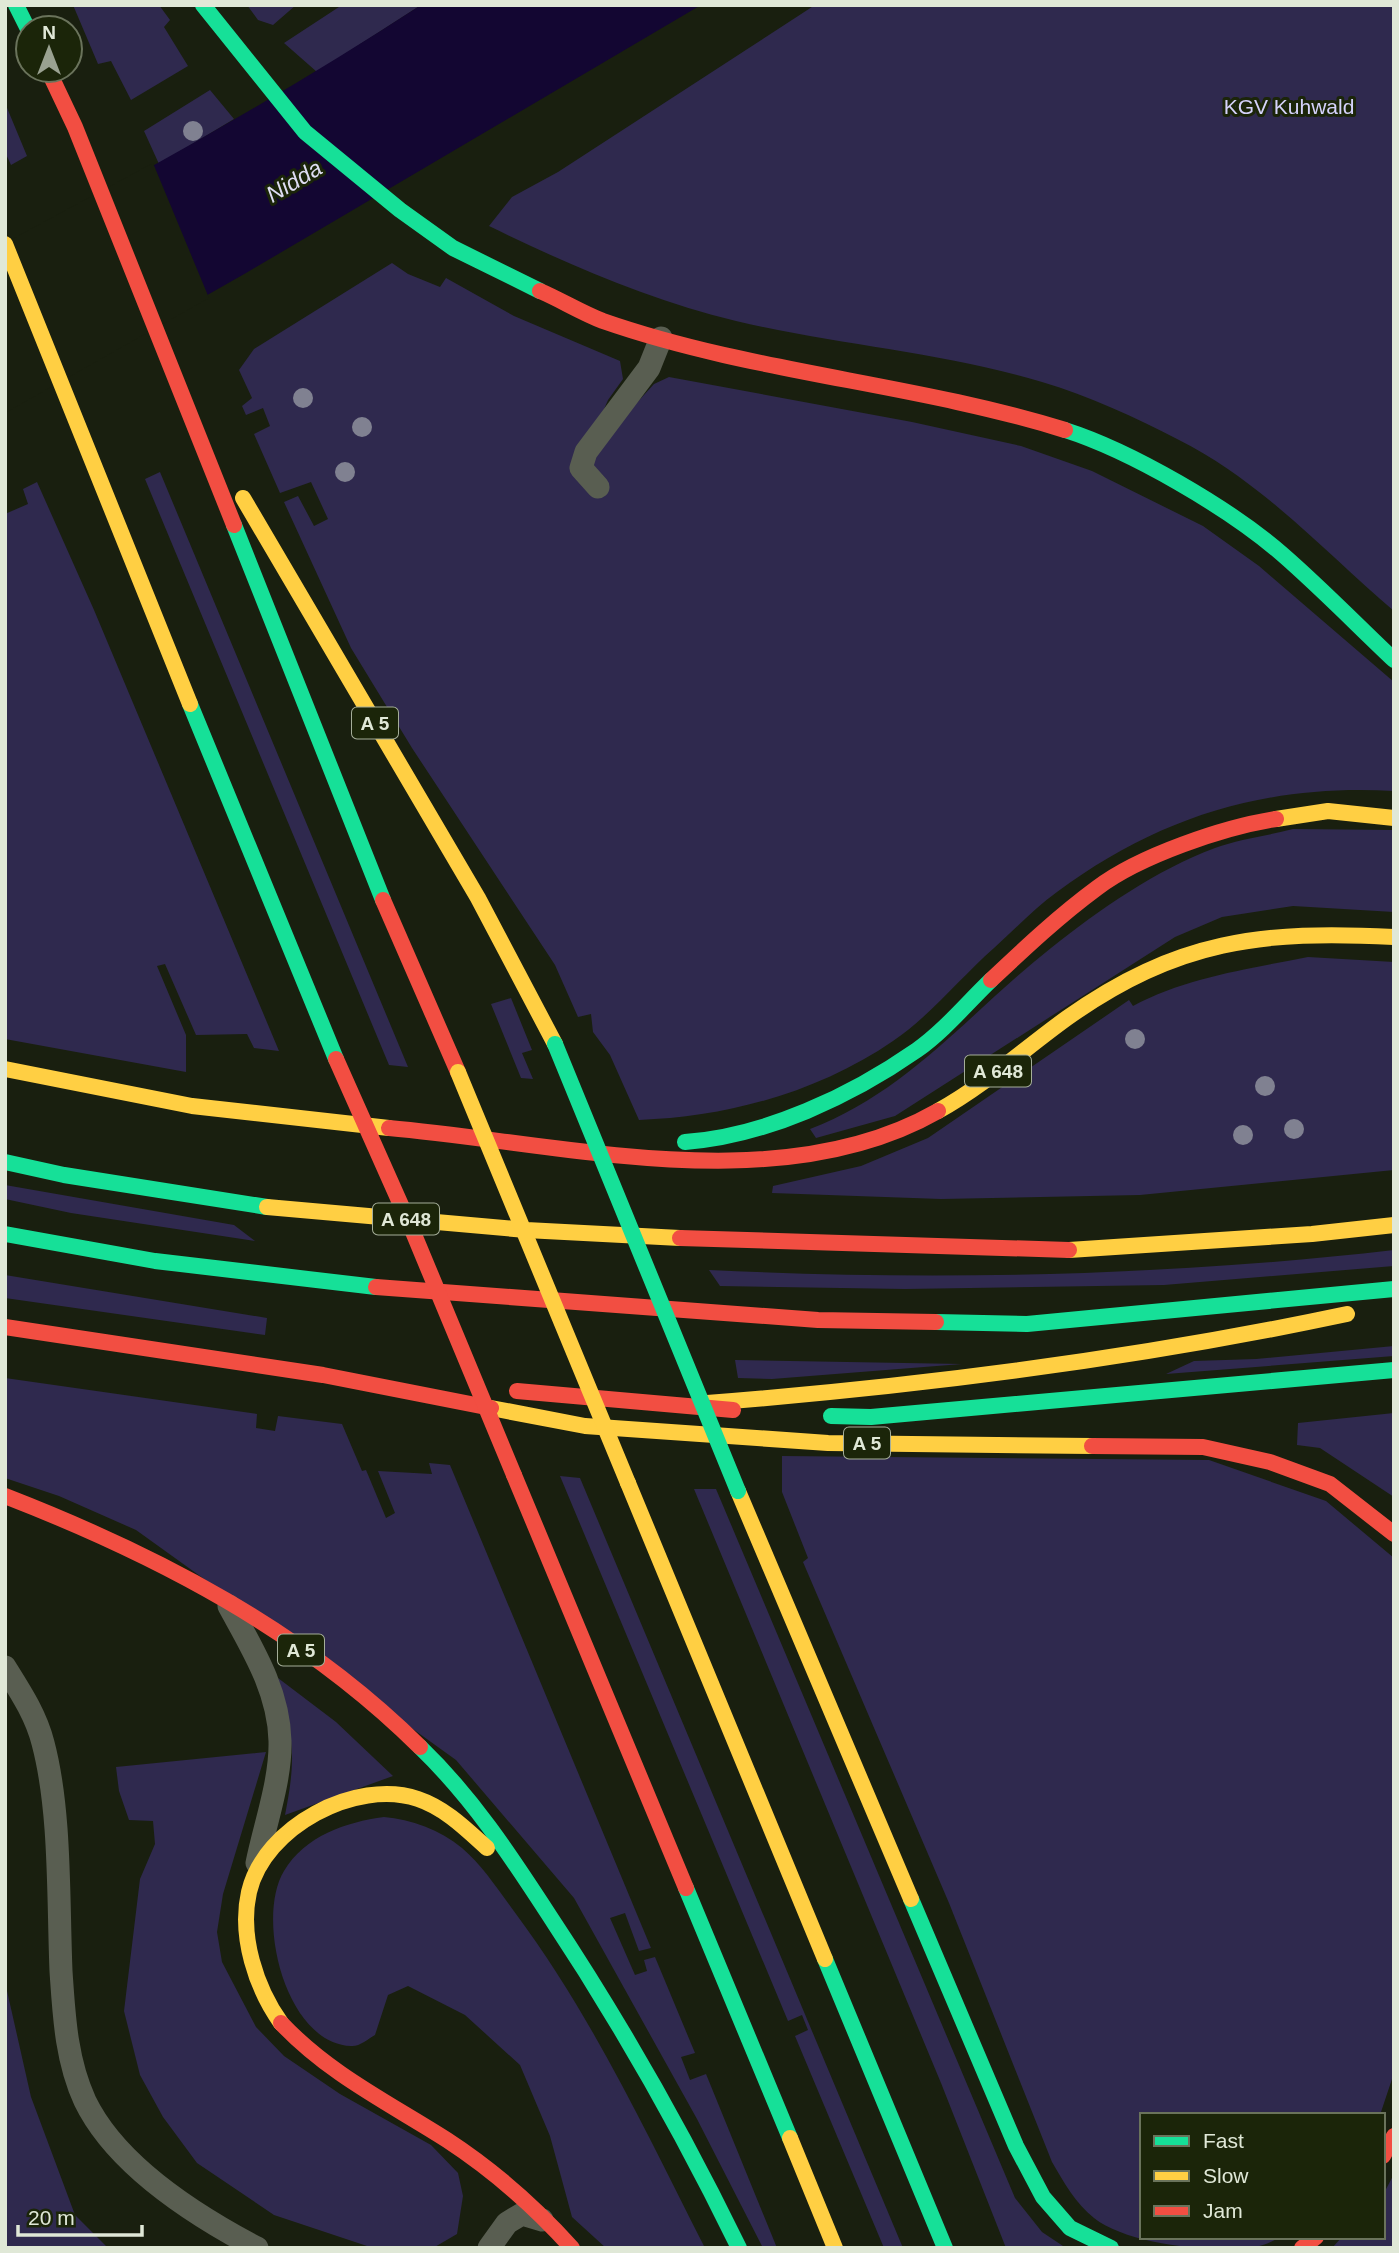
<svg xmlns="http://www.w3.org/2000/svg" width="1399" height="2253" font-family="Helvetica,sans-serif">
	<rect width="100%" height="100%" fill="#191f0f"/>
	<!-- green -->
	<path fill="#2f294e" d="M73,5H159L170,20L164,27L188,66L131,100L111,61L98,64Z
		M247,5H296L273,25L258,20Z
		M342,5H421L317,72L284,43Z
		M815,5H1394V611C1325,552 1261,481 1179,440C1135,417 1089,396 1042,382C942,352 837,345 736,321C649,300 569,265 489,226L512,197L558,172Z
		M210,90L234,119L159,164L144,131Z
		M5,103L27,156L11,165L5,152Z
		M392,263L408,274L440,287L446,278L514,316L620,361L623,379L608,400L595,430L621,420L654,384L669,377L912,422L1021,446L1092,471L1203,526L1259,566L1394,682V791C1266,784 1160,816 1057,892C1035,908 1015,929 994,948C960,978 930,1016 893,1041C819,1092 727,1117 639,1120L610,1055L593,1032L591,1014L578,1017L555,965L412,748L351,648L284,502L298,496L314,526L328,519L311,482L280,493L254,434L270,426L263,408L246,415L242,406L252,398L239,370L254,349Z
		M160,472L408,1067L389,1065L145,479Z
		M37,482L94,610L279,1051L254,1048L247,1034L196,1035L165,964L157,966L186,1035V1072L5,1039V514L28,504L23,489Z
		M1293,829L1394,830V912L1293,906L1222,917L1175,937L895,1116L816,1138L810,1129C908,1092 971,1011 1051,948C1100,909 1156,870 1215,848C1239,839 1267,836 1293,829Z
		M1308,957L1394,962V1170L1140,1195L941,1199L772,1193L773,1186L861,1166L928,1138L1129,1000L1133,1006C1187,977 1249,969 1308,957Z
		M511,998L532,1050L522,1053L533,1079L521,1078L491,1004Z
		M5,1185L234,1225L255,1241L71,1213L5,1199Z
		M1394,1250V1266L1164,1285L905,1289L720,1286L709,1270C933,1281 1171,1276 1394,1250Z
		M5,1275L267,1318L265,1335L5,1298Z
		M1394,1346V1356L1166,1374L1194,1361L1256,1359Z
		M735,1360L962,1364L772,1379L738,1378Z
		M5,1378L257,1414L256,1428L275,1431L278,1416L342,1424L362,1471L366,1470L386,1518L395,1513L378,1471L432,1474L429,1463L450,1465L651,1948L639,1951L625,1913L610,1918L635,1975L647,1971L644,1960L655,1957L695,2053L681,2057L690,2080L706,2074L777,2248H763L697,2119L574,1898L456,1760L136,1530L59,1496L5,1478Z
		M1394,1413V1497L1320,1448L1297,1445L1298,1423Z
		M782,1456L1209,1460L1326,1501L1394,1558V2073L1380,2115H1142V2237H1280C1273,2241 1264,2246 1255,2247C1213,2253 1128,2245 1094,2218C1076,2204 1063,2181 1052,2162L949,1903L803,1562L808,1558L782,1492Z
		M560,1476L580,1478L903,2248H884L795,2036L808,2030L802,2015L788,2021Z
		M694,1489H716L1015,2198L1042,2232L1066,2248H1006L941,2083Z
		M278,1678L336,1722L393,1776L285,1815C297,1755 293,1737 278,1678Z
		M266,1752L223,1894L217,1932L222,1962L256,2027L284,2056L340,2094L431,2145L458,2173L463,2196L457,2234L433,2248H373L274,2215L197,2163L163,2117L140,2075L124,2011L140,1879L155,1844L153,1821L129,1820L119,1791L116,1767Z
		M384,1817C411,1819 440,1830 462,1848C483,1866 499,1891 516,1914C592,2016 647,2134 705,2248H606L572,2217L550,2136L520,2065L465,2015L408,1986L388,1995L375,2035C368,2039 359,2047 351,2046C286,2044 255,1919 284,1871C305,1836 346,1822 384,1817Z
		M5,1982L31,2097L75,2215L108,2248H5Z
		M1394,2174V2248H1332L1342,2237H1383V2195Z"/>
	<!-- water -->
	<path fill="#130632" d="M421,5H701L246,273L5,410V247C146,171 286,93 421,5Z"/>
	<!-- pier -->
	<path fill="#191f0f" d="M153,163L209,298L5,413V243Z"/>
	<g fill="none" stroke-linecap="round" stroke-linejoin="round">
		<!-- lane -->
		<path stroke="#595e51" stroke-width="23" d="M598,487L581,468L586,452L649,368L661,338
			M229,1606C252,1648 279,1691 280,1741C281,1780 265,1824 257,1863
			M5,1667C20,1691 36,1715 43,1743C61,1811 58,1899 61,1971C64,2015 66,2060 85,2101C116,2165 196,2216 257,2248
			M489,2248L507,2223L522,2214L542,2220"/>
		<!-- fast -->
		<path stroke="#16e098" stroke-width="16" d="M16,5L28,29
			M203,5L305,132L400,210L453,248L540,291
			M1065,430C1131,451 1229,508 1282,554C1320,587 1357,625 1394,660
			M234,525L383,900
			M190,704L336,1059
			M685,1142C766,1136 851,1096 917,1050C944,1031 967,1003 991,980
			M5,1162L64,1175L267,1207
			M5,1234L155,1261L376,1287
			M936,1322L1027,1324L1394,1289
			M831,1416L871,1417L1394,1370
			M420,1747C472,1797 510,1855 549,1915C620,2022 683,2133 739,2248
			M686,1888L790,2138
			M911,1899L1016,2146L1043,2197L1070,2228L1111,2248
			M825,1959L945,2248"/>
		<!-- slow -->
		<path stroke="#ffcf43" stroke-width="16" d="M5,244L190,704
			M243,498L478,898L555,1044
			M1276,819L1328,811L1394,818
			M5,1069L192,1106L389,1128
			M938,1111C985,1085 1024,1049 1067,1018C1177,940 1262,930 1394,937
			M267,1207L526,1230L680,1238
			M1069,1250L1312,1234L1394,1225
			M707,1403C923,1386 1135,1359 1347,1314
			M491,1408L585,1426L828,1443L1092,1446
			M628,1483L825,1959
			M738,1491L911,1899
			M281,2023C256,1988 239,1936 249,1892C264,1827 356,1778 418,1799C445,1808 466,1829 487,1848
			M790,2138L835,2248"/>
		<!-- jam -->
		<path stroke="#f24e42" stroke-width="16" d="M48,70L75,127L234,525
			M540,291C561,300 582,313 603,321C752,373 914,383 1065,430
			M383,900L458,1072
			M991,980C1025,948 1059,916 1097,888C1139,856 1224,827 1276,819
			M389,1128C562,1143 779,1202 938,1111
			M680,1238L1069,1250
			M376,1287L818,1320L936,1322
			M5,1327L323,1375L491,1408
			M517,1391L733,1410
			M1092,1446L1203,1447L1270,1462L1330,1484L1394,1534
			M514,1475L686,1888
			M5,1496C157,1555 303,1631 420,1747
			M281,2023C329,2074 389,2103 447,2140C493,2170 535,2207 572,2248
			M1383,2156L1394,2136
			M1302,2248L1316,2237"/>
		<!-- fast-bridge -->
		<path stroke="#16e098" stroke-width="16" d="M555,1044L738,1491"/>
		<!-- slow-bridge -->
		<path stroke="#ffcf43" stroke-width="16" d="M458,1072L628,1483"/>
		<!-- jam-bridge -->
		<path stroke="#f24e42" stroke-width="16" d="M336,1059L413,1232L514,1475"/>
	</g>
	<!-- trees -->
	<g fill="#808191">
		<circle cx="193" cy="131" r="10"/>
		<circle cx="303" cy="398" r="10"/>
		<circle cx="362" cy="427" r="10"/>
		<circle cx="345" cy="472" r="10"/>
		<circle cx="1135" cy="1039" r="10"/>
		<circle cx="1265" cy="1086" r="10"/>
		<circle cx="1294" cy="1129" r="10"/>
		<circle cx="1243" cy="1135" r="10"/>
	</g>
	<g text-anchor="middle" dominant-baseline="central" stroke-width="6" stroke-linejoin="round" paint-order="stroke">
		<!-- shield labels -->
		<g fill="#1b2509" stroke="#a5ae99" stroke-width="2">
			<rect x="352" y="707.5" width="46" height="31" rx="5"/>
			<rect x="965" y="1055.5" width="66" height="31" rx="5"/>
			<rect x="373" y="1203.5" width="66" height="31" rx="5"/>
			<rect x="844" y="1427.5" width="46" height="31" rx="5"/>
			<rect x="278" y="1634.5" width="46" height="31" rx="5"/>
		</g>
		<g font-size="19" font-weight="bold" fill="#e0e8d7">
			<text x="375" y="723">A 5</text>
			<text x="998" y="1071">A 648</text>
			<text x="406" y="1219">A 648</text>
			<text x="867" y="1443">A 5</text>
			<text x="301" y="1650">A 5</text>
		</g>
		<!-- park labels -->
		<g font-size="21" fill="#d5d2fb" stroke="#1b2509">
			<text x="1289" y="106">KGV Kuhwald</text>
		</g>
		<!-- water labels -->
		<g font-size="23" font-style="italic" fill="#dfddf3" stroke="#1b2509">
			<text transform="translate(294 181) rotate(-31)">Nidda</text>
		</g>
	</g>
	<!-- border -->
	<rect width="1399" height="2253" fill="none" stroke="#e0e8d7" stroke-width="14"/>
	<!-- legend -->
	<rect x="1140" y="2113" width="245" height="126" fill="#1b2509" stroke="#6a735b" stroke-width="2"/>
	<rect x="1154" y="2136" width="35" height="10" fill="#16e098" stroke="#6a735b" stroke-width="2"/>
	<text x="1203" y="2148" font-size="21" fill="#e0e8d7">Fast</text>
	<rect x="1154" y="2171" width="35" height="10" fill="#ffcf43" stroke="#6a735b" stroke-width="2"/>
	<text x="1203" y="2183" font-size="21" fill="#e0e8d7">Slow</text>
	<rect x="1154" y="2206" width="35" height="10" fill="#f24e42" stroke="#6a735b" stroke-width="2"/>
	<text x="1203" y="2218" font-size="21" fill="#e0e8d7">Jam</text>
	<!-- north arrow -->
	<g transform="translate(49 49)"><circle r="33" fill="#1b2509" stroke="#6a735b" stroke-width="2"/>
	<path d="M0-5L12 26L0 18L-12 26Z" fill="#9aa291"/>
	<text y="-10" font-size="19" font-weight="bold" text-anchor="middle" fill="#e0e8d7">N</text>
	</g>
	<!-- scale -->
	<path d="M18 2225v10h124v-10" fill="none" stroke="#e0e8d7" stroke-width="3.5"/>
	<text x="28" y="2225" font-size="21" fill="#e0e8d7" stroke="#1b2509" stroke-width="5" paint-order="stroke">20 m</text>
</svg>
